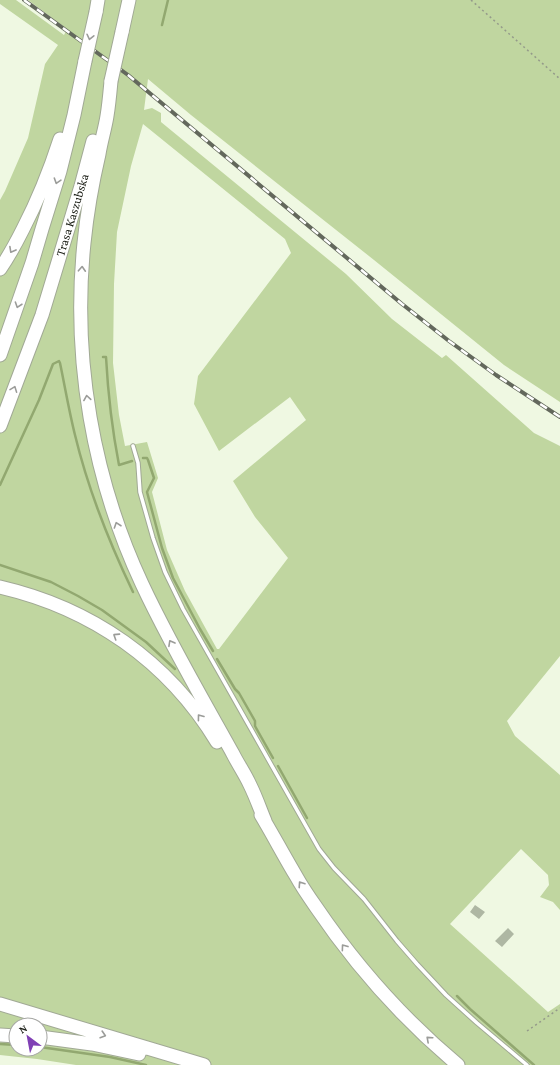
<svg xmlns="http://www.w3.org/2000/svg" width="560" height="1065" font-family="'Crimson Pro',serif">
	<rect width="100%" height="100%" fill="#eff8e2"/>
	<!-- green -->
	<path fill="#c0d6a0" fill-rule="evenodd" d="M0,0H16L64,35L67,29L28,0H560V402L504,365L374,260L191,115L148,79L144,110L152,108L161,113V122L346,274L392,319L442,358L446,355L534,433L560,446V656L507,721L515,736L560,775V910L553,902L540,897L549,885L548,875L521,849L450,924L548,1012L560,1004V1065H76L37,1059L0,1055V200L5,191L28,138L45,64L58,45L0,4ZM143,124L285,239L291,253L198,376L194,404L219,451L290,397L306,420L233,481L255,517L288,558L219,649H217L185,591L167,550L152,492L158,478L147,442L125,446L119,415L113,363L114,284L117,232L131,166ZM16,1025H40V1049H16Z"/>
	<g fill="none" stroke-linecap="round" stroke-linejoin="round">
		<!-- stream -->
		<path stroke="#92a870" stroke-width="2.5" d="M162,25L168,0
			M103,357H106C108,394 112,429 119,465L132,461
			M143,458H147L148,460L154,478L147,492L162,548L173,578L200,629L213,651
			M0,485L39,400L53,364L59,361L60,363C65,387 69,411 75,435C88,489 109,542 133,592
			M0,565L51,582L78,596L102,610L146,642L175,669
			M217,659L235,689L239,693L255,721V726L273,758
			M278,766L307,818
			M457,996L470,1009L534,1065
			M0,1044L16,1045
			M40,1047L110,1057L146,1065"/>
	</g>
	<!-- building -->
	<path fill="#aeb7a3" d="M475,905L485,912L479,919L470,912Z
		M508,928L514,934L502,947L495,941Z"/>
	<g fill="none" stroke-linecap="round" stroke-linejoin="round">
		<!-- lane casing -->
		<g stroke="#a1a995" stroke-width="5.5">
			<path id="lane" d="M133,446L138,463L140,492L153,538L165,572L183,609L319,849L334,868L364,899L397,941L417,964L446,995L477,1023L527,1065"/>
		</g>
		<!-- highway casing -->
		<g stroke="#a1a995" stroke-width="15">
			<path id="highway" d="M96,12L98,0
				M122,32L129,0
				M111,81C110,92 109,104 107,116C105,129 101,141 99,154C92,184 87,213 84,243C72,359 93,479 142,584C169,642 202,698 233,754C238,764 245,774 250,785C256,797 260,809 265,821
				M0,269C9,256 16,243 23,229C38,200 50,170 60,139
				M0,355L32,263L42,229L60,171L74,115L85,61
				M0,426L42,315L81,186L93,141
				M0,587C91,608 168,661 217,742
				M261,815C273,835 284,856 296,876C302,887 309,897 316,907C356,966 403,1019 458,1065
				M0,1004L204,1065
				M0,1035L16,1036
				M40,1037L92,1044L139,1054"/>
		</g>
		<!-- path -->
		<path stroke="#949a8a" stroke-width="1.5" stroke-dasharray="2 3" stroke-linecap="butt" d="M471,0L560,79
			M527,1031L560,1008"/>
		<!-- lane -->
		<use href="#lane" stroke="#fff" stroke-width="3.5"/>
		<!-- highway -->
		<use href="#highway" stroke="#fff" stroke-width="13"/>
		<!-- rail casing -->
		<g stroke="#63685c" stroke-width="4">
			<path id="rail" d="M24,0L128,75L402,304L449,341L496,375L560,417"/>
		</g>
		<!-- rail -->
		<use href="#rail" stroke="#fff" stroke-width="2.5" stroke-dasharray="8" stroke-linecap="butt"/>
		<!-- highway-bridge casing -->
		<g stroke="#a1a995" stroke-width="15" stroke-linecap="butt">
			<path id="highway-bridge" d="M85,61L96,12
				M111,81L122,32"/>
		</g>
		<!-- highway-bridge -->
		<use href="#highway-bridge" stroke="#fff" stroke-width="13"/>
	</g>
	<!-- one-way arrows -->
	<defs><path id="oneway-chevron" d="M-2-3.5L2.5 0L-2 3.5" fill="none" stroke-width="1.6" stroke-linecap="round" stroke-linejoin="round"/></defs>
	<g stroke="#9b9c99">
		<use href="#oneway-chevron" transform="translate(90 37) rotate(103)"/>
		<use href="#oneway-chevron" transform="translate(57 181) rotate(108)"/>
		<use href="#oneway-chevron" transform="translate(12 250) rotate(119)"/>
		<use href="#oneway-chevron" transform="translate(82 269) rotate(-87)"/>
		<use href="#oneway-chevron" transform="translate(18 305) rotate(109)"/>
		<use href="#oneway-chevron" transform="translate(14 389) rotate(-69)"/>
		<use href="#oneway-chevron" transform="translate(87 398) rotate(-99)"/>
		<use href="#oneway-chevron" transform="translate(117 525) rotate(-109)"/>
		<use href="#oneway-chevron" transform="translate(116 636) rotate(-147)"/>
		<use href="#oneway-chevron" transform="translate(171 643) rotate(-119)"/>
		<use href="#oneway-chevron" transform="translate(200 717) rotate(-127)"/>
		<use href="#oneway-chevron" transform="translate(301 884) rotate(-124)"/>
		<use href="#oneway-chevron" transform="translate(344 947) rotate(-126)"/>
		<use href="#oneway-chevron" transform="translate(103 1035) rotate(17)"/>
		<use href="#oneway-chevron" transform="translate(429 1039) rotate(-138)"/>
	</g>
	<g text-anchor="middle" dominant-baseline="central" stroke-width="3" stroke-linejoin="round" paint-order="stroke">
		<!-- street labels -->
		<g font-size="13" fill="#21241c" stroke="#fff">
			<text transform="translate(72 215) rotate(-73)">Trasa Kaszubska</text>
		</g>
	</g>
	<!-- north arrow -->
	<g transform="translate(28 1037) rotate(328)"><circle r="19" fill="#ffffff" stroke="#a6a7a4"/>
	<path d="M0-3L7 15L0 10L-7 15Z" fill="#8040b5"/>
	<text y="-6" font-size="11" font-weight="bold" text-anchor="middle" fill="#21241c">N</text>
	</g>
</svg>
